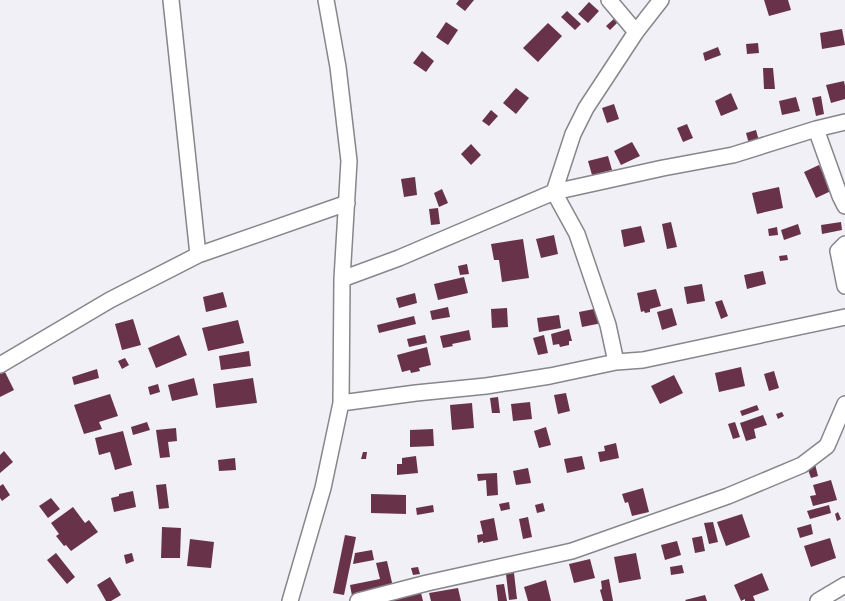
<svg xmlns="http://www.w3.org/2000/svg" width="845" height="601" font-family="Lato,sans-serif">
	<rect width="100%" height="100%" fill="#f0f0f6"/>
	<!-- building -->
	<path fill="#683348" d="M459,0H474L465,11L456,4Z
		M764,0H788L791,10L769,16Z
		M589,2L599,11L588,23L578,14Z
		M567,11L581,24L575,30L561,17Z
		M616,17L619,21L610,30L606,26Z
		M446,22L458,30L448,45L436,37Z
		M548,23L562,36L538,62L523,48Z
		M842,29L845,45L822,49L820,33Z
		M758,43L759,53L747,54L746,44Z
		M718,47L721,55L705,61L703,53Z
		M422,51L434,61L426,72L413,63Z
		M763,68H773L775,89H764Z
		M844,81L845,86V99L831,103L826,85Z
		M516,88L529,98L516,114L503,103Z
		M731,93L738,109L721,116L715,101Z
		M821,96L824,114L816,116L812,98Z
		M796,97L800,111L782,115L779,101Z
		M614,104L619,119L607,123L602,108Z
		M491,110L498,116L489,126L482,121Z
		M687,124L693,138L683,142L677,128Z
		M756,130L759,141L749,144L746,133Z
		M632,142L640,156L621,165L614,151Z
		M471,144L481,155L471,165L461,154Z
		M608,156L612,170L592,175L588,161Z
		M819,165L831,191L816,198L804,172Z
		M415,177L417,195L404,197L401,179Z
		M779,187L783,208L757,214L752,193Z
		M442,189L448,203L439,207L434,193Z
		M438,208L440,224L431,225L429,209Z
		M671,222L677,247L667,249L662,224Z
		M841,222L842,230L822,234L821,225Z
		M798,224L801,234L784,240L781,230Z
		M641,226L645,242L624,247L621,230Z
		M777,227L778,235L769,236L768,229Z
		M554,235L558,254L541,258L536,239Z
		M523,239L529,278L502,282L499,260H494L491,244Z
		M787,255L788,260L780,261L779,256Z
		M467,264L469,274L460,275L458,266Z
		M763,271L766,284L747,289L744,275Z
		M464,277L468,293L438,300L434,284Z
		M702,284L705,301L687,304L684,287Z
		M656,289L661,306L650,309V312L645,313L644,311L641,312L637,293Z
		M223,292L227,307L206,312L203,297Z
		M415,293L417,303L399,308L396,298Z
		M722,300L728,316L721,319L715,302Z
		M448,307L450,317L432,320L430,311Z
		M507,308L508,327L492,328L491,309Z
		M599,308L602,323L582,327L579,312Z
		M672,308L677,325L662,330L657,312Z
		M559,315L561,328L539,332L537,318Z
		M414,316L416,324L379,333L377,325Z
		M133,319L141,345L122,350L115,324Z
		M238,320L244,343L208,351L202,328Z
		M569,329L572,341H569V345L560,347L559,344L553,345L551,334Z
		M469,330L471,340L452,344L453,346L443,348L440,336Z
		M179,335L187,355L156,368L148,348Z
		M425,335L427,343L409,347L407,339Z
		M544,335L548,353L538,355L533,338Z
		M427,347L431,365L419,368L420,371L411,373L410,370L402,372L397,355Z
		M249,351L251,366L221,370L219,356Z
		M125,358L129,365L122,369L118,361Z
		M741,367L745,386L719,392L715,373Z
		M97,369L99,378L74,385L72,377Z
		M774,371L779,388L769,391L764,374Z
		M5,372L14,390L0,397V374Z
		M674,375L683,393L660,404L651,386Z
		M194,378L198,395L172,401L168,385Z
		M253,378L257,403L216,408L213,384Z
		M158,384L160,392L150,395L148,387Z
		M566,393L570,411L558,414L554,395Z
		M110,394L118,416L99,422L102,429L84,434L74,405Z
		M498,397L500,413H492L490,398Z
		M530,402L532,419L513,421L511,404Z
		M472,403L474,428L452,430L450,405Z
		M757,405L759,410L742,416L740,411Z
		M782,412L784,416L778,419L776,414Z
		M763,415L767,425L754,429L756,438L746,441L740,423Z
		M147,422L150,430L133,435L131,427Z
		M735,422L740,437L733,439L728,424Z
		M546,427L551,445L539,448L534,431Z
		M176,428L177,441L168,442L170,457L160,458L156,430Z
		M433,429L434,446L410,447V430Z
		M123,431L132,465L115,470L110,452L99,455L95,438Z
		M616,443L619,458L600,462L598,452L605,451L604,446Z
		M4,451L13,462L0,473V455Z
		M363,452H367L366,459H361Z
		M416,456L418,473L397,475V464H402V458Z
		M582,456L585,469L567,473L564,459Z
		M235,458L236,470L219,471L218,460Z
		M815,464L818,476L811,478L807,467Z
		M528,468L531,483L516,485L513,471Z
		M497,473L498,495L487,496L486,480L478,481L477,474Z
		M831,480L837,500L813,506L810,496L816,495L813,485Z
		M3,484L10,495L2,501L0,498V486Z
		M166,484L169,508L159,509L156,485Z
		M643,488L649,512L632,516L628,502L625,503L622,494Z
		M133,491L136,507L114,512L111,498L119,496V494Z
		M371,494L406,495V514L371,513Z
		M51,498L60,509L48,518L39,506Z
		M509,502L510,509L501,511L499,504Z
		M543,503L545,511L537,513L535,505Z
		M433,505L434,512L417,515L416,508Z
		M829,505L831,513L810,519L807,511Z
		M73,507L85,523L89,520L98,532L71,551L66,545L64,546L56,536L59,534L51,523Z
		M838,512L841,519L837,521L835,514Z
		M742,514L750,537L726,546L717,522Z
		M528,517L532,537L523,539L519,519Z
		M494,518L498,540L483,543V541L478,543L477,535L483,534L480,521Z
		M713,522L718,542L709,544L704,523Z
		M811,524L813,534L800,538L797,528Z
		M162,527L181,528L180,558H161Z
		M345,535L356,537L344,595L333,593Z
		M702,536L705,551L695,553L692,538Z
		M830,538L836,558L811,567L804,546Z
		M190,539L214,542L211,568L187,566Z
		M677,541L681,555L665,560L661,545Z
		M372,550L374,560L353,564L355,553Z
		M56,553L75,577L67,584L47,560Z
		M132,553L134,561L126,564L124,555Z
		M636,553L641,579L619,583L614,557Z
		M590,559L595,578L574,583L569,564Z
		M387,561L393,587L352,596L350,585L380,579L376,563Z
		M682,565L684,573L671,575L670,567Z
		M418,567L420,574L413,575L411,568Z
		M514,573L517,599L509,600L506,574Z
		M762,573L769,590L753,596L755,601H745V599L741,601L734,585Z
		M110,577L121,595L111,601H106L97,585Z
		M609,579L613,601H603L600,590L602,589L601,581Z
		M546,580L551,601H528L524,587Z
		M504,584L507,601H498L496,585Z
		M458,588L461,601H431L429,593Z
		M421,593L423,601H390V599Z
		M705,595L707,601H686L685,600Z"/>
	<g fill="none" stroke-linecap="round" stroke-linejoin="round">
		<!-- street casing -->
		<g stroke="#86868b" stroke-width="18">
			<path id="street" d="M171,0L198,255
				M609,0L636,32
				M816,129L840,196L845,206
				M845,244L838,251L845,286
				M342,279L399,258L554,192L663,168L733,155L816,129L845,122
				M616,362L608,325L577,234L554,192L573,134L586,108L636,32L661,0
				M0,365L110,300L198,255L347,203
				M341,403L416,393L486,386L550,376L616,362L643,360L845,317
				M290,601L323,488L341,403L342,279L349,161L338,67L326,0
				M358,601L427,583L572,551L728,496L802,465L827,446L845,404
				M818,601L845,585"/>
		</g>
		<!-- street -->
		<use href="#street" stroke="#fff" stroke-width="15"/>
	</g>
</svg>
